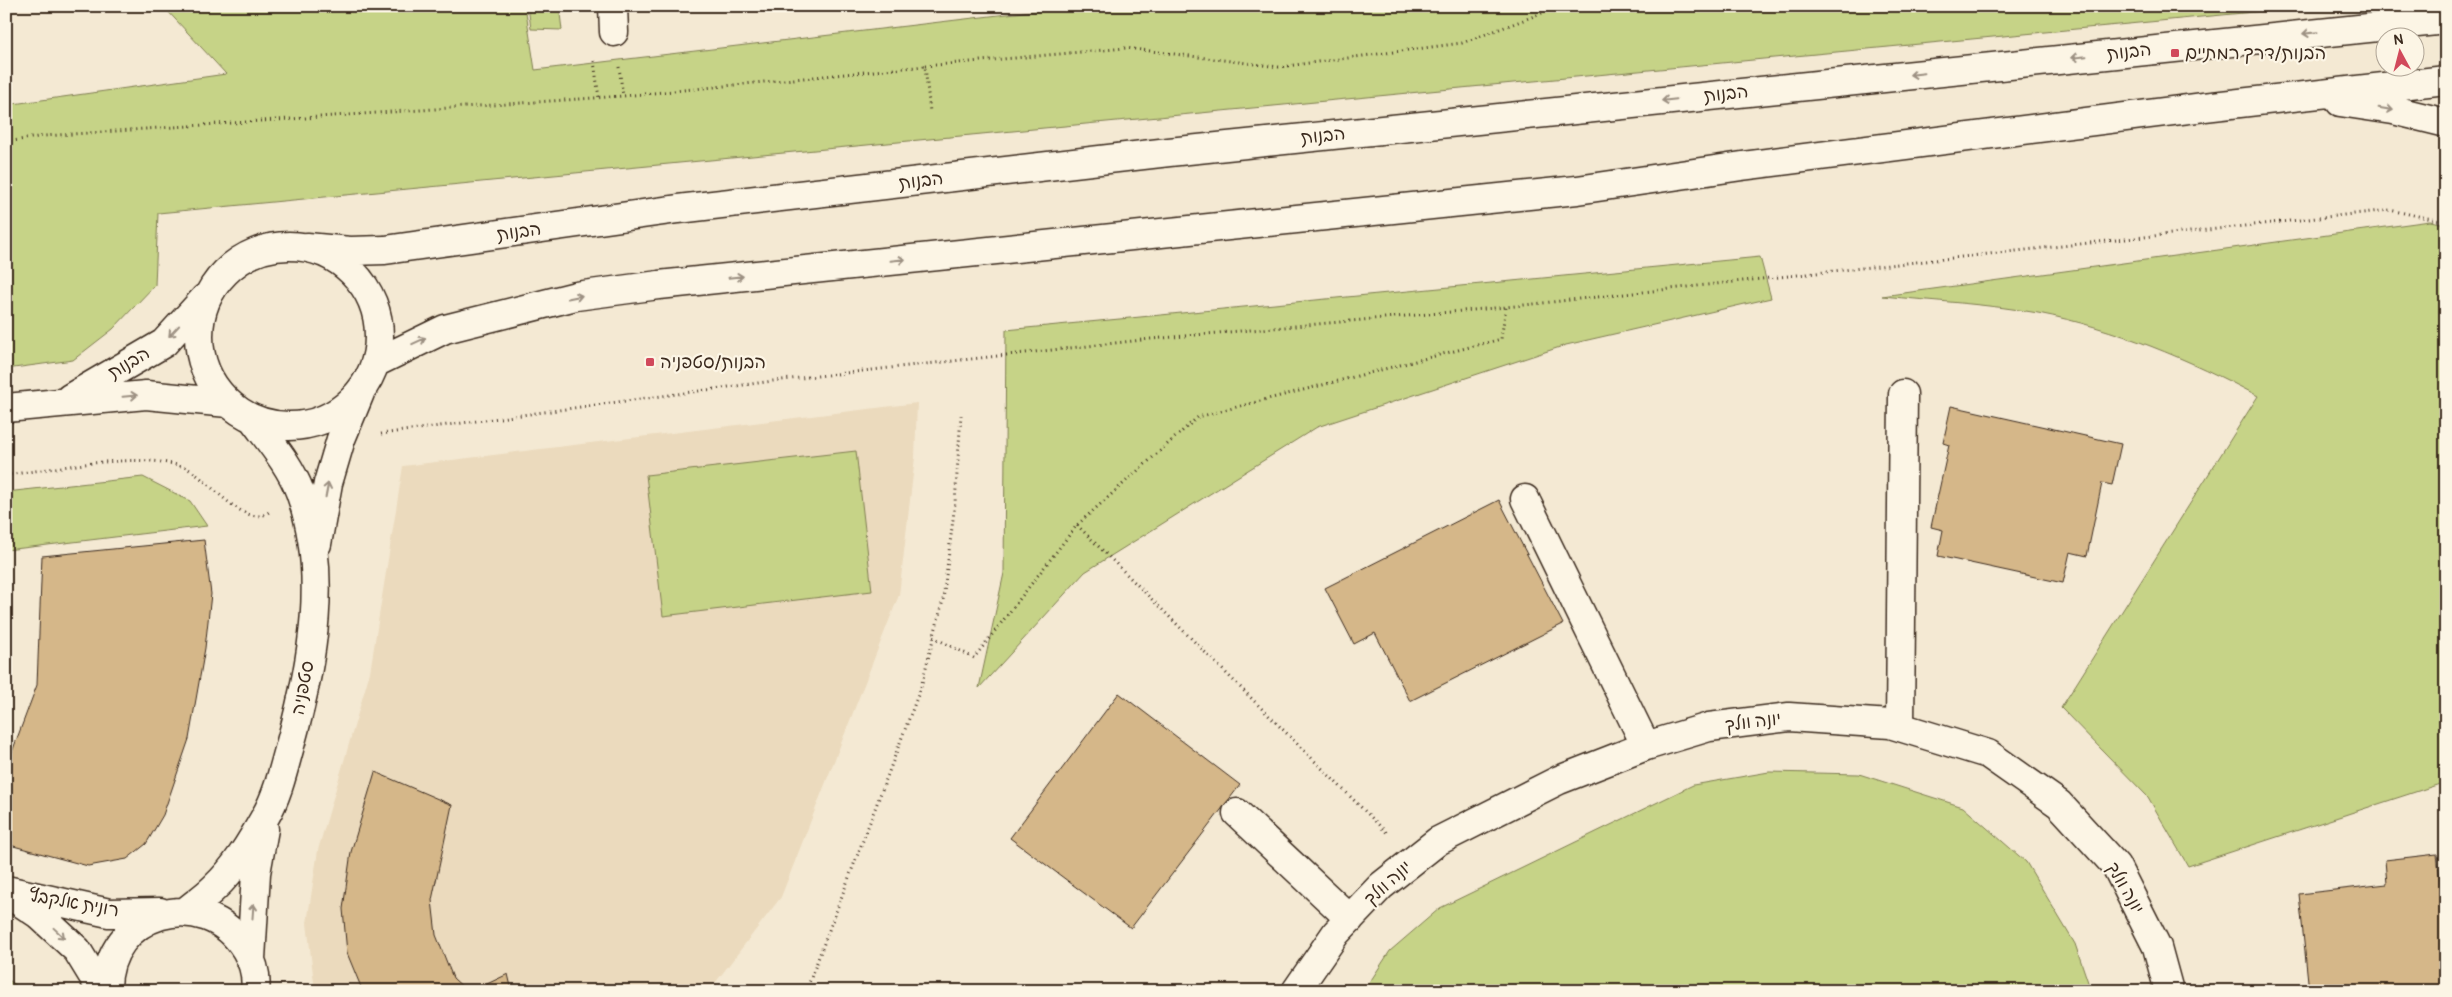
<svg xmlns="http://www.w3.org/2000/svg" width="2452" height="997" font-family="Pangolin,'Playpen Sans Hebrew',sans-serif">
	<rect width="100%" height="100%" fill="#f4e9d3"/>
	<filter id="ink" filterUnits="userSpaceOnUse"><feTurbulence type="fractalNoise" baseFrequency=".02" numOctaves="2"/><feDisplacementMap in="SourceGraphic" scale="10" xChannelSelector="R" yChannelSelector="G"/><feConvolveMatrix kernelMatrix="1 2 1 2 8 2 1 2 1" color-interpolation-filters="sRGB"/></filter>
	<g filter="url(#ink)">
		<!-- built -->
		<path fill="#ebdabd" d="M917,403L915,457L899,595L781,897L709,991H317L314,983L307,923L318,850L370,672L403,466Z"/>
		<!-- green -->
		<path fill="#c6d387" stroke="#807e52" d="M163,6H525L535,70L1075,6H2316L158,213L155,285L113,329L73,360L6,369V105L226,74Z
			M528,6H559L562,30L531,29Z
			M2430,221L2446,224V782L2188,866L2148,797L2061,708L2258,396C2189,359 2115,328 2038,313C1987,304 1934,301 1882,296Z
			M1760,257L1771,298L1566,345L1317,427L1085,572L979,688L1004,573L1006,330Z
			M856,451L872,591L663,616L646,475Z
			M143,477L190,501L207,526L6,550V492Z
			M1769,772L1859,774L1963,807L2026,862L2075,944L2091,991H1364L1390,951L1440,908L1693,785Z
			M6,978L24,991H6Z"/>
		<!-- building -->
		<path fill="#d5b789" stroke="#3b2a1e" d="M1951,406L2121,444L2112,485L2102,483L2087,556L2070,552L2063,583L1938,556L1943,530L1931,527L1949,445L1943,443Z
			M1499,500L1563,624L1410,701L1375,633L1354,644L1325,588Z
			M204,540L211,594L205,648L189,739L163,815L146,844L127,859L88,866L6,844V768L37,685L42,556Z
			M1119,693L1240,785L1131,928L1010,838Z
			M375,772L452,805L432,900L436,935L453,978L467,991H363L361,987L347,953L343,909L351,852Z
			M2437,854L2446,934V991H2309L2299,894L2387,884L2385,860Z
			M508,974L512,991H485L487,984Z
			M917,987L933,991H916Z"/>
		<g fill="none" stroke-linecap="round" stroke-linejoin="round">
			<!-- minor casing -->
			<g stroke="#3b2a1e" stroke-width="31">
				<path id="minor" d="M613,6L614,32
					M2340,102L2393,110L2446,123
					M199 336a90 90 0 1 1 180 0a90 90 0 1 1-180 0Z
					M307,247L350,251L385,250L678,209L1169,152L2446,20
					M375,363L445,329L576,296L659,285L1577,190L1742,166L2204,107L2446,80
					M70,398L164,343L205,298
					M6,408L146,395L228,403
					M1525,499L1646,746
					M317,544L328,483L341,439L360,393
					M1900,727L1903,394
					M1237,813L1350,919
					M6,890L109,913L160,912
					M14,898L38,914L77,950L102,991
					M185,912C194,904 205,897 214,888C235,869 251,842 265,817C278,795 284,767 291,742C313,662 329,572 300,492C290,465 270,442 253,419
					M251,959L256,873L264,829
					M107,991C105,912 205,882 246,950C253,962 257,977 255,991
					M1296,991L1336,933L1381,886L1438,841L1559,780L1646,746L1709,727L1789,717L1890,724L1988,754L2059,804L2116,866L2157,947L2169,991"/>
			</g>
			<!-- path -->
			<path stroke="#3b2a1e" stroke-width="3" stroke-dasharray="1 4" stroke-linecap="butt" d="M594,61L599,98
				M925,66L1126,48L1279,67L1462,43L1561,6
				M619,67L623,96
				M6,142L44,136L623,96L925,66L930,112
				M381,434L773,381L1151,339L1506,307L2390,210L2446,222
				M6,475C56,469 137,451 184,467C206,475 244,531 269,512
				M1077,525L1389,835
				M933,637L974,658L1077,525L1198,417L1501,339L1506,307
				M806,991L921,687L943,600L955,503L961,415"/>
			<!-- minor -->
			<use href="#minor" stroke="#fcf5e5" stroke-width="28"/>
		</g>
		<!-- one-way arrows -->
		<defs><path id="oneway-shaft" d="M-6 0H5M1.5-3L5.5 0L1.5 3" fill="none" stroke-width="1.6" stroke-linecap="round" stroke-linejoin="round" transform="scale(1.25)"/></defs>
		<g stroke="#9c9082">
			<use href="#oneway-shaft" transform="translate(2310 33) rotate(174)"/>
			<use href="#oneway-shaft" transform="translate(2079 57) rotate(174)"/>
			<use href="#oneway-shaft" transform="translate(1917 74) rotate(174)"/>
			<use href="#oneway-shaft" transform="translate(1669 100) rotate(174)"/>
			<use href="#oneway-shaft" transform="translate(2386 109) rotate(9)"/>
			<use href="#oneway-shaft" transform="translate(898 260) rotate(-6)"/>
			<use href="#oneway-shaft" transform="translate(736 277) rotate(-6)"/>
			<use href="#oneway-shaft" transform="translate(575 297) rotate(-12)"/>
			<use href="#oneway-shaft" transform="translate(174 331) rotate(133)"/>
			<use href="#oneway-shaft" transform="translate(419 341) rotate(-25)"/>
			<use href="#oneway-shaft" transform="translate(130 396) rotate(-5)"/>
			<use href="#oneway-shaft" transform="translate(327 490) rotate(-79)"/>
			<use href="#oneway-shaft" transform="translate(253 911) rotate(-86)"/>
			<use href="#oneway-shaft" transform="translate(59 933) rotate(43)"/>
		</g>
	</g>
	<!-- markers -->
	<g fill="#d1495b" stroke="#fcf5e5" stroke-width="2">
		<rect x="2170" y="48" width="10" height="10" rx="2.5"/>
		<rect x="645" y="357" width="10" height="10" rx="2.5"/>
	</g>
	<g text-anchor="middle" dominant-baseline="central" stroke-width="4.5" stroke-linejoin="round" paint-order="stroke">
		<!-- street labels -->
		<g font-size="18" fill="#3b2a1e" stroke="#fcf5e5">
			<text transform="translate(2129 52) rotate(-6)">הבנות</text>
			<text transform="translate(1726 94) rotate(-6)">הבנות</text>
			<text transform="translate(1323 136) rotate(-6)">הבנות</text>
			<text transform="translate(921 181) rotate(-7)">הבנות</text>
			<text transform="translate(519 232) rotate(-8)">הבנות</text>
			<text transform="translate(129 363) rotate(-31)">הבנות</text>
			<text transform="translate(303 688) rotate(-79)">סטפניה</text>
			<text transform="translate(1753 722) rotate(-7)">יונה וולך</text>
			<text transform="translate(1388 883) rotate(-42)">יונה וולך</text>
			<text transform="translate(2125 888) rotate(60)">יונה וולך</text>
			<text transform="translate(74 903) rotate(10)">רונית אלקבץ</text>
		</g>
		<!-- poi labels -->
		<g font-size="18" fill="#3b2a1e" stroke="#fcf5e5" text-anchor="start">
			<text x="2185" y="53">הבנות/דרך רמתיים</text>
			<text x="660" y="362">הבנות/סטפניה</text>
		</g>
	</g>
	<!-- margin -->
	<rect width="2452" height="997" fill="none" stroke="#fcf5e5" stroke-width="25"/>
	<rect x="12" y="12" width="2427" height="972" fill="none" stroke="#3b2a1e" stroke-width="2" filter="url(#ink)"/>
	<!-- north arrow -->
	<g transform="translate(2400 52) rotate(353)"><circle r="24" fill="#fcf5e5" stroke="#afa495"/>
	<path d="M0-4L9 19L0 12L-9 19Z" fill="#d1495b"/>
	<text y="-8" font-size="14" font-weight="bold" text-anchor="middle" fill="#3b2a1e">N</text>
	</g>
</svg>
